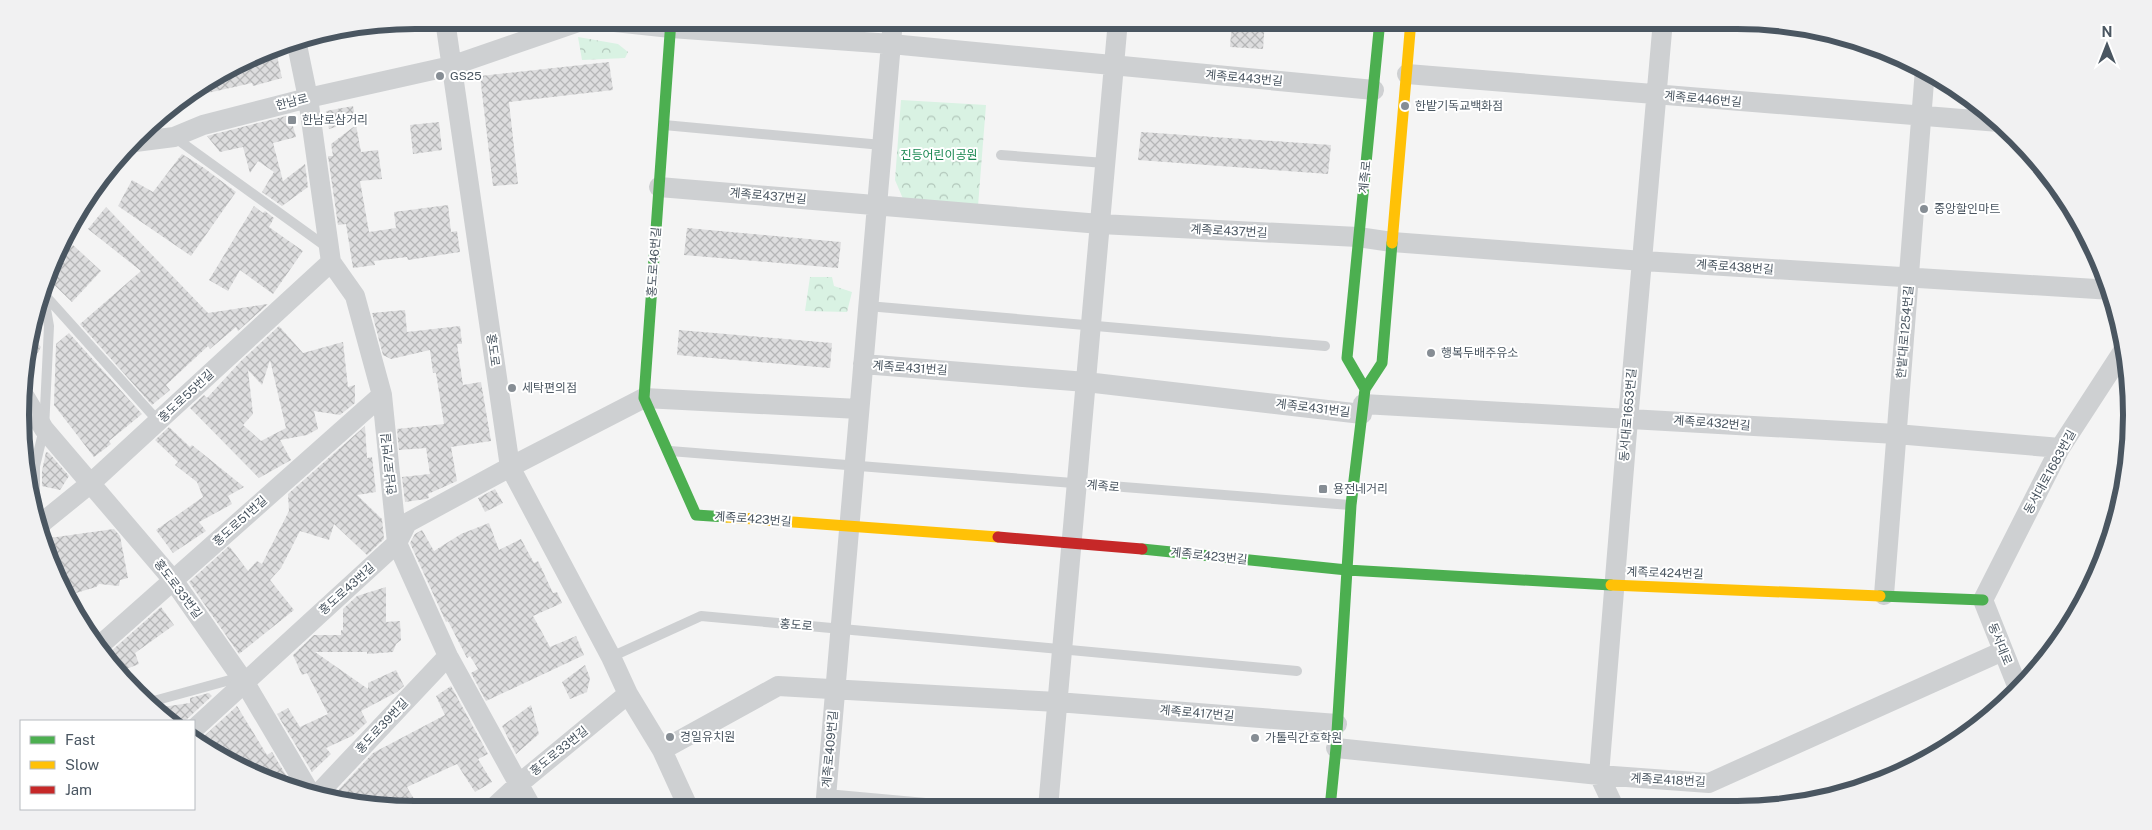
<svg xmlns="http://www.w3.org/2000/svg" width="2152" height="830" font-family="'Public Sans','Noto Sans KR',sans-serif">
	<defs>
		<pattern id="forest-crowns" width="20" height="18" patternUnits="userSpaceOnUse" patternTransform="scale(1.25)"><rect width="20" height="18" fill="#d9f2e3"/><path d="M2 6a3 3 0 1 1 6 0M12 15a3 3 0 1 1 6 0" fill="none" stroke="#b2c7bb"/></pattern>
		<pattern id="building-cross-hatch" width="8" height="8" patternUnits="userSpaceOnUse" patternTransform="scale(1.25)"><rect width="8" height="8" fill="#ddddde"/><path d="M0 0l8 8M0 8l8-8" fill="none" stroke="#b5b6b7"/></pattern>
	</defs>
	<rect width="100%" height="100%" fill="#f4f4f4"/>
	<!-- forest -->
	<path fill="url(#forest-crowns)" d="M578,37L618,44L628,52L625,58L582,60Z
		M901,100L986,105L978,206L904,201L895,180Z
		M810,277H832L834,286L852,292L847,312L805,311Z"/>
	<!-- building -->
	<path fill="url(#building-cross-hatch)" fill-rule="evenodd" d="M1232,20H1265L1263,49L1230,47Z
		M275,47L282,78L253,86L252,83L181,99L218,73Z
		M609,62L613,90L509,102L518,184L493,186L480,76Z
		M353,106L356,121L329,129L326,111Z
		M290,115L296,137L273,143L283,181L305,164L308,187L282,206L262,192L274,172L258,161L250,173L243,147L220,152L207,136Z
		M439,122L442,150L413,154L410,125Z
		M356,125L361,152L378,150L382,179L360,181L369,232L396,228L394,212L448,205L451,232L457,231L460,252L408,260L407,257L374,261L375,265L353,268L346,224L338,225L328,156H333L331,144Z
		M1141,132L1331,145L1328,174L1138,160Z
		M182,154L204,168L236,192L191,256L118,206L132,180L153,192Z
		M254,206L263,213L265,211L274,218L269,227L303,251L273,294L240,270L228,291L209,280Z
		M106,207L208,313L268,304L238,331L236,327L210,349L208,346L166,385L170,390L152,405L80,324L141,271L88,229Z
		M687,228L841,242L838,268L684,255Z
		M73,245L101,271L72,302L48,279L66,260L62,256Z
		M405,310L407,332L460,326L462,344H457L463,385L481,382L491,441L451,447L457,481L428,494L429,498L426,499L405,502L402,477L430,474L426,448L399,450L397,429L444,424L436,373H433L430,350L391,359L383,355L372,313Z
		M279,326L303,353L343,342L348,387L355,385V403L340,415L314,411L318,429L307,435L280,440L291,460L259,478L190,408L204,395L207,398L241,361ZM270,360L286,428L261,441L243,425L253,414L248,370L262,385Z
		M679,330L832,343L830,368L677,355Z
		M69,333L142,414L109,441L111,444L94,457L54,405L56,344Z
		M30,335L41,347L24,376L23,363Z
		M365,426L367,458L372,457L376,492L357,495L382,519L384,539L367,555L334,524L329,540L300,531L281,568L270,580L294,610L239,654L189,582L229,546L248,571L257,561L262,564L289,511L288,494Z
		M169,427L190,447L192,445L244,487L228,496L232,504L199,522L206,531L173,553L156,530L203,497L197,482L175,465L178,462L155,440Z
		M46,452L49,453L69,476L60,490L42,486V471Z
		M495,489L503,503L485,512L478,498Z
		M489,523L499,550L521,539L534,563L538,561L553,593L557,592L562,603L533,616L550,647L576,636L584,655L486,701L471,673L478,669L470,656L467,658L448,621L446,622L410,543L415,534L422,530L434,551L461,534Z
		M114,529L120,536L128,578L120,580L119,586L99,584L96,587L66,596L50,566L42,539Z
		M386,587V622L400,621L401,640L396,644L393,652L367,654V652H315L368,689V683L396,670L404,686L397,692L361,711L367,722L352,736L326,748L331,754L312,772L277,714L288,708L300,727L328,714L307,673L302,675L293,655L314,635H341V630H343V609L357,596Z
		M161,607L174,625L135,653L139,664L121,671L112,662L109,653Z
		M585,665L590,678L587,692L570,699L562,682Z
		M451,686L488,754L478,759L492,782L475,792L457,764L407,787L414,799L411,800L418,810L330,799L373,753L445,715L436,696Z
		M209,693L212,696L186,720L168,721L155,708L190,703V698Z
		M531,705L539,734L516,754L502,726Z
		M237,706L267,755L272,752L290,782L288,787L240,769L194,741L202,738Z"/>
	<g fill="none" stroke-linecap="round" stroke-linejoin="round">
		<!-- lane -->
		<path stroke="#ced0d2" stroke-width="10" d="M664,125L882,145
			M174,137L328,248
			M1001,155L1105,163
			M43,293L158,421
			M868,306L1325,346
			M670,451L1350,505
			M35,518V466L44,429L49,326L42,286
			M611,657L701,616L1297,671
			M150,702L241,677"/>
		<!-- street -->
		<path stroke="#ced0d2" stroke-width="20" d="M445,20L510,467L611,657L628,694L662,750L689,809
			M596,20L671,28L891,44L1374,90
			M296,40L308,98L331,262L355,296L382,395L397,543L448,656L533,810
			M1407,74L1999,122
			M135,142L174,137L203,125L308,98L451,66L584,20
			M659,187L1100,224L1358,237L1392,242L1643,261L2112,290
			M863,364L1086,382L1362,414
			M25,397L44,429L173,580L245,683L312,796
			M1363,404L1896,434L2060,448
			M38,526L91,483L331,262
			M1884,595L1925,69
			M98,647L382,395
			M2018,688L1983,600L2060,448L2125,348
			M194,729L397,543L407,523L510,467L644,398L859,409
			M1336,748L1599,775L1709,783L2003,651
			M662,750L778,686L1057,702L1337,724
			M315,797L448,656
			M826,799L936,809
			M1614,807L1599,775C1619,523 1640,272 1663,20
			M1048,808L1118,20
			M825,809L893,20
			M491,810L520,783L628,694"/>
		<!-- fast -->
		<path stroke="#4caf50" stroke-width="11" d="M671,20L644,398L696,515L726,517
			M1365,389L1347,358L1380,20
			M1142,549L1347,570L1611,585
			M1880,596L1983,600
			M1330,808L1336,748L1351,505L1365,389L1382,363L1392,243"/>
		<!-- slow -->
		<path stroke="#ffc107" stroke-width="11" d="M1392,243L1411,20
			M726,517L998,537
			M1611,585L1880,596"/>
		<!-- jam -->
		<path stroke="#c62828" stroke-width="11" d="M998,537L1142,549"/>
	</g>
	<!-- markers -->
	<g fill="#868d94" stroke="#fff" stroke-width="2">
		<circle cx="440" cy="76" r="5"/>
		<circle cx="1405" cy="106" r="5"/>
		<rect x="287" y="115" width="10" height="10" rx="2.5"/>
		<circle cx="1924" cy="209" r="5"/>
		<circle cx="1431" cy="353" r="5"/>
		<circle cx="512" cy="388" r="5"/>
		<rect x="1318" y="484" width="10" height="10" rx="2.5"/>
		<circle cx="670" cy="737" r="5"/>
		<circle cx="1255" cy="738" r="5"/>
	</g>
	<g text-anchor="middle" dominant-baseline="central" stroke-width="4" stroke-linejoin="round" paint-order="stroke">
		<!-- poi labels -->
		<g font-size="12" fill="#4a5661" stroke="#fff" text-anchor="start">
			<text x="450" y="76">GS25</text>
			<text x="1415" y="106">한밭기독교백화점</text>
			<text x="302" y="120">한남로삼거리</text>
			<text x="1934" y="209">중앙할인마트</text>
			<text x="1441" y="353">행복두배주유소</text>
			<text x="522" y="388">세탁편의점</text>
			<text x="1333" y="489">용전네거리</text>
			<text x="680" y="737">경일유치원</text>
			<text x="1265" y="738">가톨릭간호학원</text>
		</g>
		<!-- street labels -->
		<g font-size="12" fill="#4a5661" stroke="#fff">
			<text transform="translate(1244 78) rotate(5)">계족로443번길</text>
			<text transform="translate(1703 99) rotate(5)">계족로446번길</text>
			<text transform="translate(292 102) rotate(-14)">한남로</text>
			<text transform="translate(1365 177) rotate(-84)">계족로</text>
			<text transform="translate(768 196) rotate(5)">계족로437번길</text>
			<text transform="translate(1229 231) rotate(3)">계족로437번길</text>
			<text transform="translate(654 262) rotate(-86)">홍도로46번길</text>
			<text transform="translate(1735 267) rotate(4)">계족로438번길</text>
			<text transform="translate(1905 332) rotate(-85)">한밭대로1254번길</text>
			<text transform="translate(493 350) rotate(82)">홍도로</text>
			<text transform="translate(910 368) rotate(4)">계족로431번길</text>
			<text transform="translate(186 396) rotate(-43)">홍도로55번길</text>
			<text transform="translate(1313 408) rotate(7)">계족로431번길</text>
			<text transform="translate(1628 415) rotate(-85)">동서대로1653번길</text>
			<text transform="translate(1712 423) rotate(4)">계족로432번길</text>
			<text transform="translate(389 464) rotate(-96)">한남로7번길</text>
			<text transform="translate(2050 472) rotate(-61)">동서대로1683번길</text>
			<text transform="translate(1103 486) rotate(5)">계족로</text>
			<text transform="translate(753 519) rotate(4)">계족로423번길</text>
			<text transform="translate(240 521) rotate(-42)">홍도로51번길</text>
			<text transform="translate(1209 556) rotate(6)">계족로423번길</text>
			<text transform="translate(1665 573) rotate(2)">계족로424번길</text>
			<text transform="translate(178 589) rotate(53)">홍도로33번길</text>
			<text transform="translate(347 589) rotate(-42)">홍도로43번길</text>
			<text transform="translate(796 625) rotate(5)">홍도로</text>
			<text transform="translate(2000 644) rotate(68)">동서대로</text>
			<text transform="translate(1197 713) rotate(5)">계족로417번길</text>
			<text transform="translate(382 726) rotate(-47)">홍도로39번길</text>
			<text transform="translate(830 749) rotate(-85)">계족로409번길</text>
			<text transform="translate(559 751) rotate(-39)">홍도로33번길</text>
			<text transform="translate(1668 780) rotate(3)">계족로418번길</text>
		</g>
		<!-- park labels -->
		<g font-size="12" fill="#17864f" stroke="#fff">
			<text x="939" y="155">진등어린이공원</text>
		</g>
	</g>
	<!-- crop -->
	<path d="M0 0H2152V830H0ZM415 29H1737A386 386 0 0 1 2123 415V415A386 386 0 0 1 1737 801H415A386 386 0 0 1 29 415V415A386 386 0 0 1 415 29Z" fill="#f1f1f2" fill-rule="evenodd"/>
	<path fill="none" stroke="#4a5661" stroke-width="6" d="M415 29H1737A386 386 0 0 1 2123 415V415A386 386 0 0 1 1737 801H415A386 386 0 0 1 29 415V415A386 386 0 0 1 415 29Z"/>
	<!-- legend -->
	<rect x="20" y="720" width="175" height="90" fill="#ffffff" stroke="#b7bbc0"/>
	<rect x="30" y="736" width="25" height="8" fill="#4caf50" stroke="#b7bbc0"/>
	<text x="65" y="745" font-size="15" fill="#4a5661">Fast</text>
	<rect x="30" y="761" width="25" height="8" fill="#ffc107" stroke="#b7bbc0"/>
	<text x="65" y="770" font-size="15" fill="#4a5661">Slow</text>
	<rect x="30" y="786" width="25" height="8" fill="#c62828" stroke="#b7bbc0"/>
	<text x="65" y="795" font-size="15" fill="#4a5661">Jam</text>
	<!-- north arrow -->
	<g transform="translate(2107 45)" stroke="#ffffff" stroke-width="4" paint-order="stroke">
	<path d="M0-4L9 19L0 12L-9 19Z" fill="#4a5661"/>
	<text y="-8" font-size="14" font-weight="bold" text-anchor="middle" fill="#4a5661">N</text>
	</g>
</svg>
